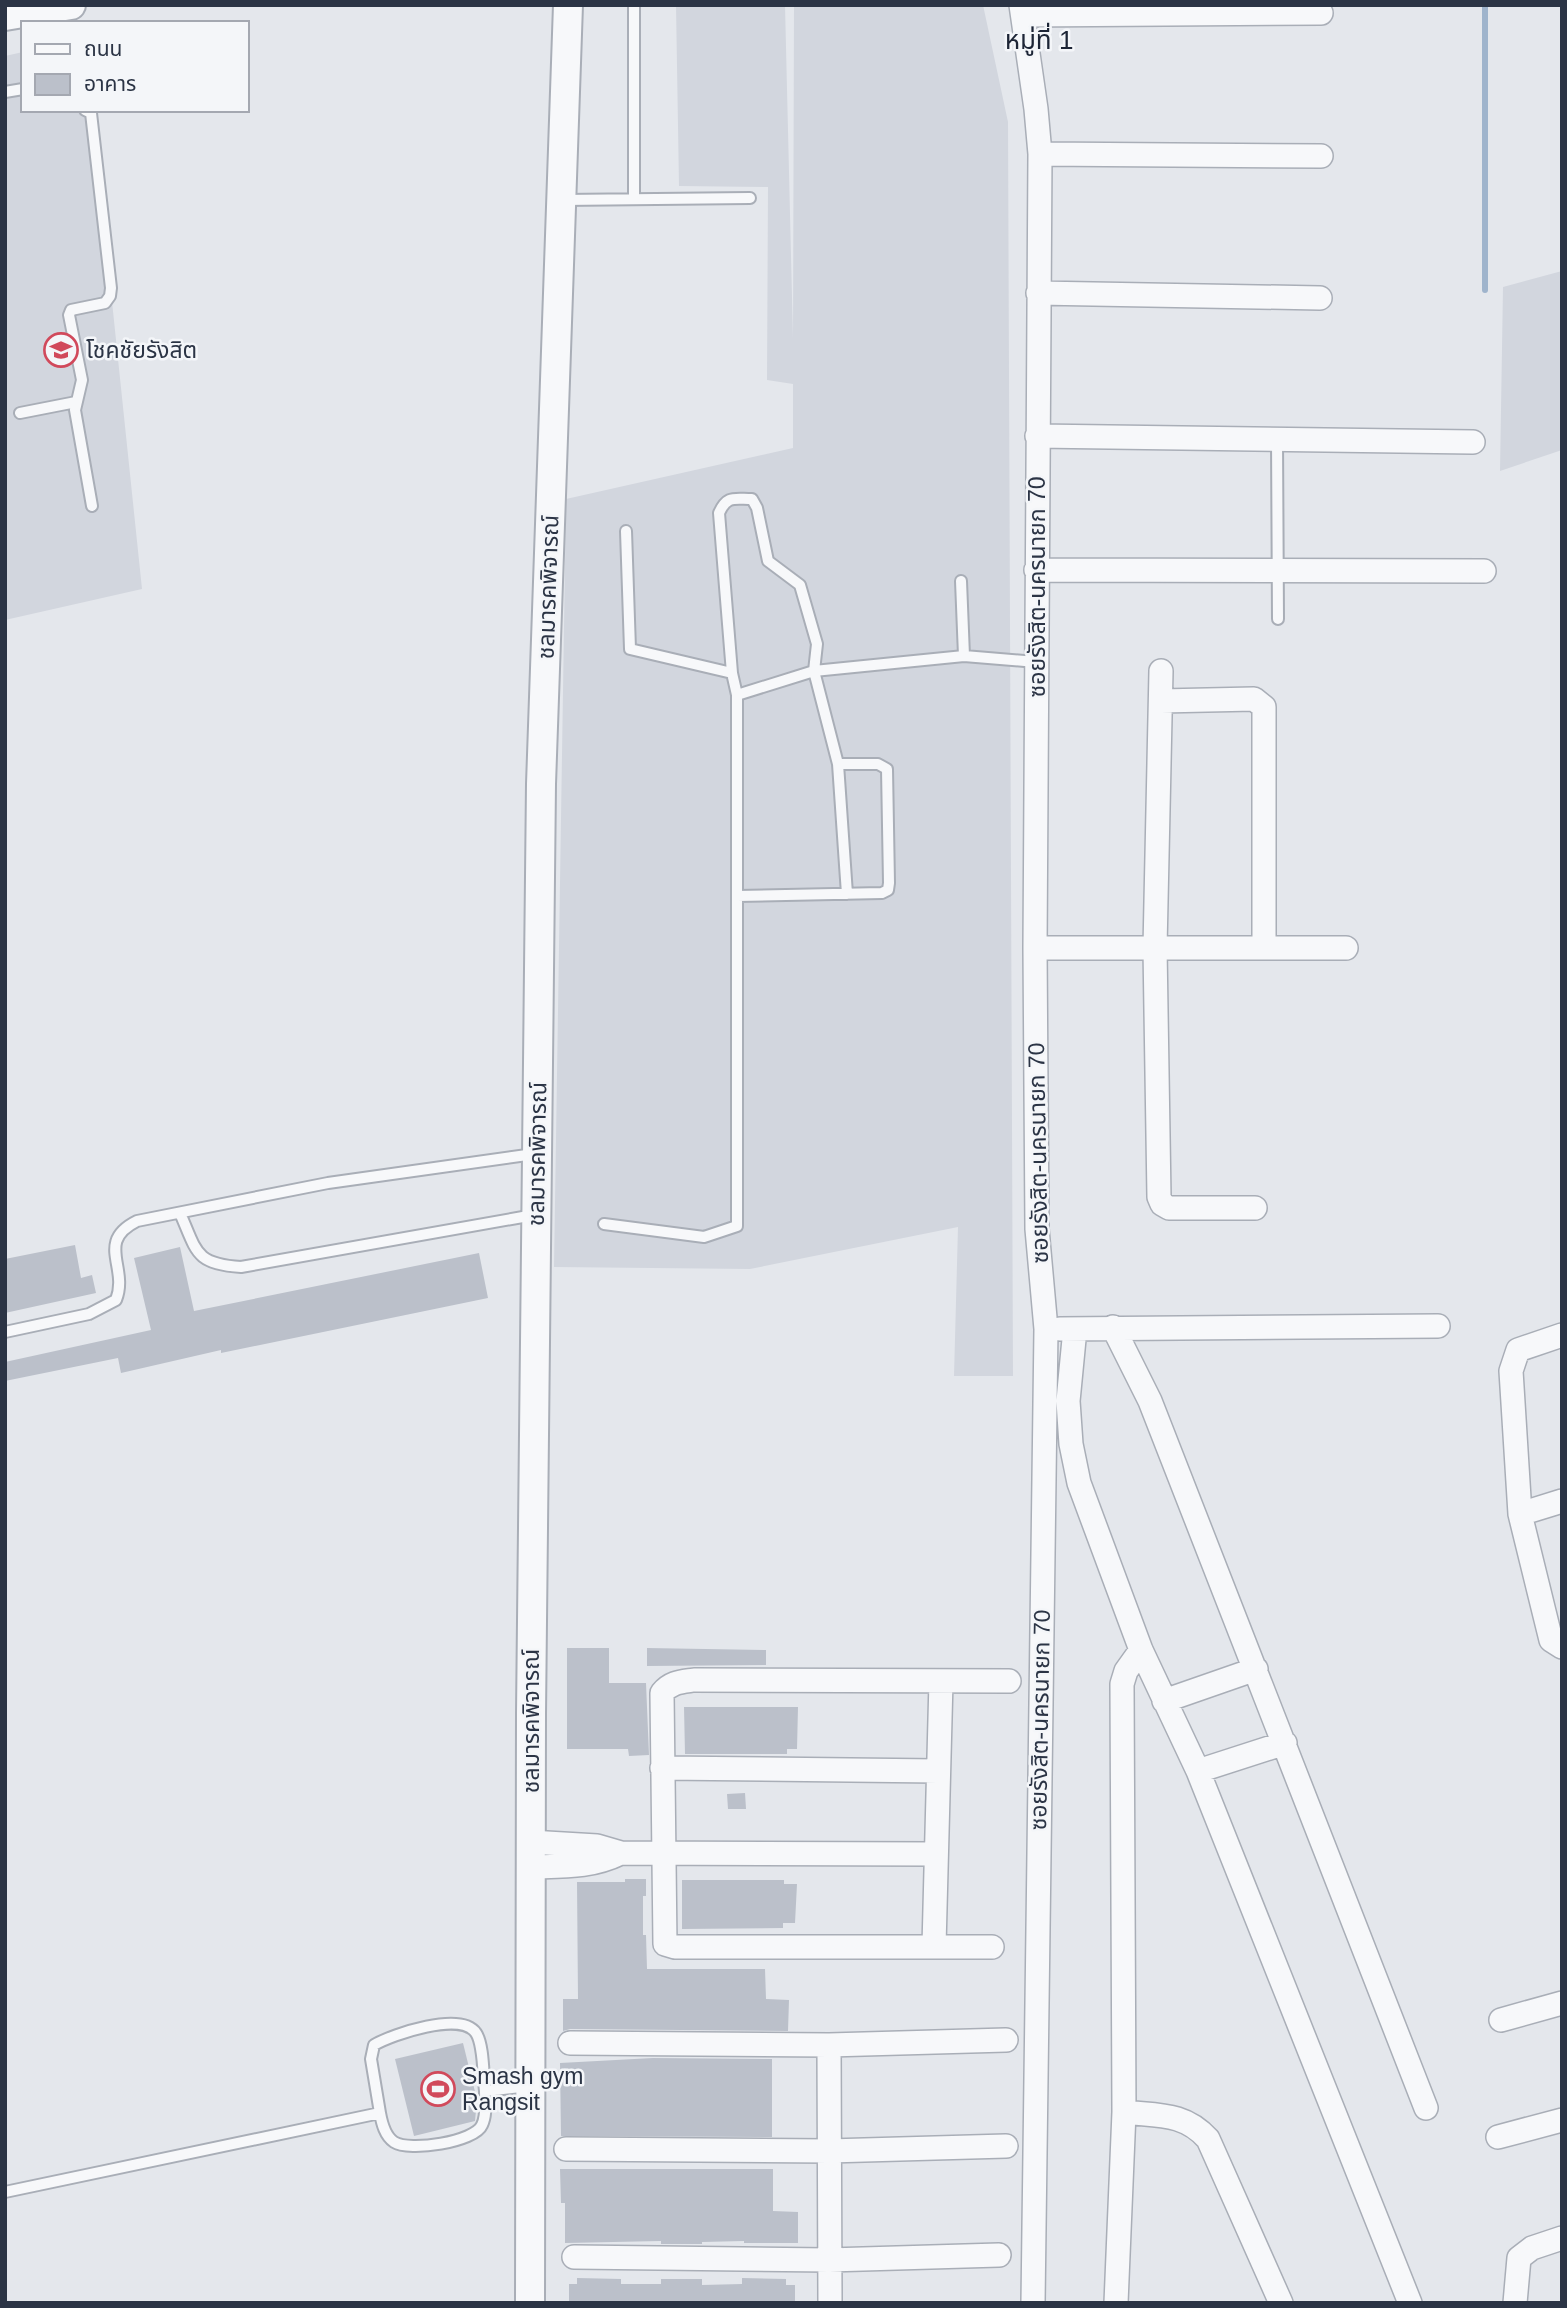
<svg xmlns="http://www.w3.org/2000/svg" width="1567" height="2308" font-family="Helvetica,'Noto Sans Thai',sans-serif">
	<rect width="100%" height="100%" fill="#e4e7ec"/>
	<!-- built -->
	<path fill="#d2d6de" d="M676,5H785L793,339L794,5H983L1008,122L1013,1376H954L958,1227L750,1269L554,1267L566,499L793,448V384L767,380L768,187L679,186Z
		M23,52V110H92L142,589L5,620V56Z
		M1562,271V450L1500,471L1503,287Z"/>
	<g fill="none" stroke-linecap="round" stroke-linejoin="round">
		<!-- stream -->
		<path stroke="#9fb4cc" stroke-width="6" d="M1485,290V5"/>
	</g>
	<!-- building -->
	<path fill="#bbc0ca" d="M75,1245L81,1278L92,1275L96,1293L5,1313V1259Z
		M180,1247L194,1311L479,1253L488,1298L221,1353V1350L121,1373L118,1358L5,1381V1362L151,1330L134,1258Z
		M567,1648H609V1683H646L649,1755L629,1756L628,1749H567Z
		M647,1648L766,1650V1665L647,1666Z
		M684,1707H798L797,1749H787V1754H685Z
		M745,1793L746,1809H728L727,1794Z
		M625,1879H646V1896H643V1935H646L647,1969H765L766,1999L789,2000L788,2031L570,2029L563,2031V1999H578L577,1882H625Z
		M682,1880H784V1884H797L795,1923H783V1928L682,1929Z
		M463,2043L477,2100L475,2121L414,2136L395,2059Z
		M653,2058L772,2059V2137L561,2136L560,2063Z
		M560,2169H773V2211L798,2212V2243H744V2241L702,2242V2244H661V2241L565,2243V2203H561Z
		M577,2278L621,2279V2284H661V2279H702V2285L742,2284V2278L786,2279V2285H795V2303H569V2284H577Z"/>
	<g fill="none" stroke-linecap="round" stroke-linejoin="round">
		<!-- service casing -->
		<g stroke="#a9aeb7" stroke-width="14">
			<path id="service" d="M634,5V199
				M5,92L23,89
				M85,110L91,113L111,288L110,296L105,303L71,310L69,315L82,380L75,410L92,506
				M562,200L750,198
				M20,413L76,402
				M1277,439L1278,619
				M626,531L630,649L732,673L737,695L814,671L964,656L1036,662
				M961,581L964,656
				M732,673L719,513C727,495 734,499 752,499L757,508L768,561L800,585L817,644L814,671L838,764H878L887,769L889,883L888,890L882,893L737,896
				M838,764L847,894
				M180,1213C197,1252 195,1264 241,1267L534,1215
				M604,1224L704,1237L737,1226V695
				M5,1332L89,1314L116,1300C129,1267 95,1242 137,1221L328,1183L534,1154
				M380,2113L371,2059L374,2045C393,2034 461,2011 476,2033C484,2045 483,2076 485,2091
				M5,2192L380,2113C382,2124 385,2136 394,2142C409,2152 475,2142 482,2125C487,2115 485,2101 485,2091L529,2086"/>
		</g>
		<!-- minor casing -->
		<g stroke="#a9aeb7" stroke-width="26">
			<path id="minor" d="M1021,5L1036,109L1040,154L1035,948L1037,1229L1046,1329L1033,2303
				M1023,15L1321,13
				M1040,154L1321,156
				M1038,293L1320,298
				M1037,436L1473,442
				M1036,570L1484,571
				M1161,671L1155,948L1159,1197L1162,1204L1169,1208H1255
				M1161,701L1254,699L1264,707V948
				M1035,948H1346
				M1113,1327L1150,1401L1426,2108
				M1060,1329L1438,1326
				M1075,1329L1068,1401L1071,1444L1079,1483L1141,1650L1198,1771L1410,2303
				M1562,1335L1518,1350L1511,1371L1520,1514L1551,1640L1562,1647
				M1520,1514L1562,1501
				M1164,1701L1256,1669
				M662,1768L938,1771
				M1198,1771L1285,1743
				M530,1842L597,1846L621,1853L936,1854
				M530,1867C564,1866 590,1868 621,1853
				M934,1946L941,1681
				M992,1947H675L665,1944L662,1693C671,1682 681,1682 694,1680L1009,1681
				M1501,2020L1562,2003
				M570,2043L829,2045L1006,2040
				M829,2045L830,2303
				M1124,2112C1157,2116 1184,2112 1208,2139L1281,2303
				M1498,2137L1562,2120
				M566,2149L829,2151L1006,2146
				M574,2257L829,2260L999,2255
				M1116,2303L1124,2112L1122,1684L1126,1671L1141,1650
				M1515,2303L1519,2258L1532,2248L1562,2238"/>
		</g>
		<!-- tertiary casing -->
		<g stroke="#a9aeb7" stroke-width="32">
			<path id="tertiary" d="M5,16L71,5
				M530,2303L531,1714L541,784L568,5"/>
		</g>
		<!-- service -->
		<use href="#service" stroke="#f7f8fa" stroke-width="10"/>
		<!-- minor -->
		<use href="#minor" stroke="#f7f8fa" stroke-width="23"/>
		<!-- tertiary -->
		<use href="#tertiary" stroke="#f7f8fa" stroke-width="28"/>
	</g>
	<!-- icons -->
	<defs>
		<g id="school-ring" transform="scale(1.75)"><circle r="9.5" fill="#f4f6f9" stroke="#d1495b" stroke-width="1.5"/><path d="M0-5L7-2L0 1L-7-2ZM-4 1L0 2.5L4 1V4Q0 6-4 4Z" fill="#d1495b"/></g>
		<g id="stadium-ring" transform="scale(1.75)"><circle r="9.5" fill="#f4f6f9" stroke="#d1495b" stroke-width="1.5"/><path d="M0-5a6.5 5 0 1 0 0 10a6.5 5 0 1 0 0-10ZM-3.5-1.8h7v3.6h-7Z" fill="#d1495b"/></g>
	</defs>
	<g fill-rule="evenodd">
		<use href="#school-ring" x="61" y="350"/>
		<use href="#stadium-ring" x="438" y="2089"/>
	</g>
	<g text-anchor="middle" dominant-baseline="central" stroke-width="5" stroke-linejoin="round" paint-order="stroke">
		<!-- poi labels -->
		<g font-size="23" fill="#2b3445" stroke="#f4f6f9" text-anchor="start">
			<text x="86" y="350">โชคชัยรังสิต</text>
			<text x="462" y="2076">Smash gym<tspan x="462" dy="26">Rangsit</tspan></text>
		</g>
		<!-- street labels -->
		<g font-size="23" fill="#2b3445" stroke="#f4f6f9">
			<text transform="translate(548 587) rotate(-88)">ชลมารคพิจารณ์</text>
			<text transform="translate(1037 587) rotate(-90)">ซอยรังสิต-นครนายก 70</text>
			<text transform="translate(1038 1153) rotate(-91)">ซอยรังสิต-นครนายก 70</text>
			<text transform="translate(537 1154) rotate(-89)">ชลมารคพิจารณ์</text>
			<text transform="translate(1040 1720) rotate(-89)">ซอยรังสิต-นครนายก 70</text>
			<text transform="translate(531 1721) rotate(-90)">ชลมารคพิจารณ์</text>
		</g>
		<!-- quarter labels -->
		<g font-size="26" fill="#1d2536" stroke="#f4f6f9">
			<text x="1039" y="40">หมู่ที่ 1</text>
		</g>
	</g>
	<!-- border -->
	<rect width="1567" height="2308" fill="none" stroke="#2b3445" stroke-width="14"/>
	<!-- legend -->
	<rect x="21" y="21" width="228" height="91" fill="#f4f6f9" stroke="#a4a8b1" stroke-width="2"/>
	<rect x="35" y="44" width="35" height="10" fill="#f7f8fa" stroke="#a4a8b1" stroke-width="2"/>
	<text x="84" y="56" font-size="21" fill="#2b3445">ถนน</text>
	<rect x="35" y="74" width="35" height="21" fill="#bbc0ca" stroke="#a4a8b1" stroke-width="2"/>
	<text x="84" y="91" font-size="21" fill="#2b3445">อาคาร</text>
</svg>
